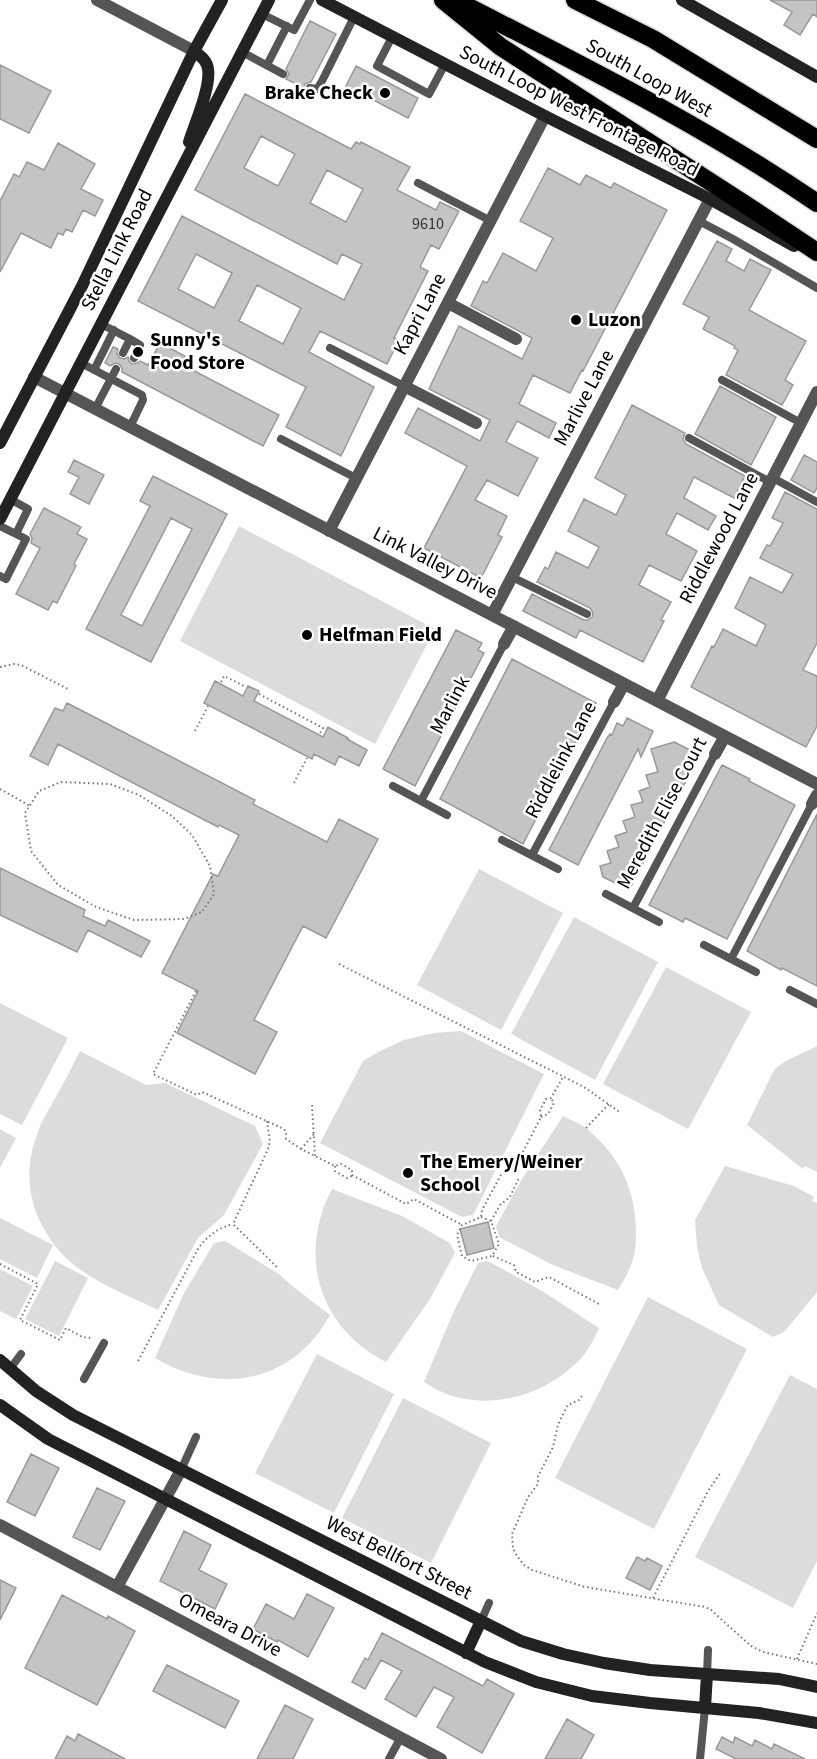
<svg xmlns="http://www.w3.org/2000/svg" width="817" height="1759" font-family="'Source Sans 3',sans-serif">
	<rect width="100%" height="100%" fill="#fff"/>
	<!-- green -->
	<path fill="#dcdcdc" d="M239,526L435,629L375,744L180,641Z
		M479,869L563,913L501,1030L417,985Z
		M574,917L658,962L595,1080L511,1034Z
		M666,967L751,1012L688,1129L603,1084Z
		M0,1003L68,1038L22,1125L0,1114Z
		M461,1031L544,1074L473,1215L462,1217L320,1143L363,1061L380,1051L404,1040L434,1033Z
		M817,1046V1172L805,1166L803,1169L747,1125L774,1070L784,1062Z
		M80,1051L146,1085L165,1083L255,1126L263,1144L224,1215L198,1238L158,1310C127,1295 87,1280 63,1255C31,1220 20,1177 38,1132C41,1122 47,1113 52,1104C62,1086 71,1069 80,1051Z
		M563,1116C571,1120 581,1124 587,1129C621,1157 636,1191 636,1234C636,1243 635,1254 632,1262C629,1272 623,1281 618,1290L553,1265L499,1237L496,1226L522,1179Z
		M0,1129L16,1138L0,1168Z
		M725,1166L794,1186L814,1197L812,1201L817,1203V1292L784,1332L773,1337L719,1305L702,1268L697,1247L695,1220Z
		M332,1189L402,1216L450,1243L455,1253L430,1299L386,1362C319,1328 297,1255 332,1189Z
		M0,1218L53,1245L37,1278L0,1259Z
		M225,1241L279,1274L291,1285L330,1315C293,1383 219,1396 155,1358L184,1293L214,1243Z
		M55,1261L88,1278L59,1336L25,1319Z
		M488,1261L542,1291L599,1328C594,1338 590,1348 583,1356C549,1394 493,1412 444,1393C437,1390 431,1386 424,1382L453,1313L478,1263Z
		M0,1269L33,1286L16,1319L0,1311Z
		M648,1297L747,1349L654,1529L555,1478Z
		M317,1354L394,1394L334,1513L255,1473Z
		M790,1375L817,1389V1561L793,1608L695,1557Z
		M403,1398L491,1443L431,1563L342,1518Z"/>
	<!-- building -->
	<path fill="#c4c4c4" stroke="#999" stroke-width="1.5" fill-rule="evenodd" d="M770,0H817V17L813,14L800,35L784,25L792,12Z
		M310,21L336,34L311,82L305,84L304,88L286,79L289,74L286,69Z
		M0,65L51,91L29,133L0,119Z
		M356,66L418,98L408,118L346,86Z
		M245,94L351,149L356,142L360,144L361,142L410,167L397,190L436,210L440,202L459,211L439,249L431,245L420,267L428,271L394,338L399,340L387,364L320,331L309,352L374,387L341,456L286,427L306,387L138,301L182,216L344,300L362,264L342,254L337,264L195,190ZM261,136L295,154L278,186L244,168ZM327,170L363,189L346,222L310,203ZM196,254L232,273L214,308L178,289ZM257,285L301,308L283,344L239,321Z
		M58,143L95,164L81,189L103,200L95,216L83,210L72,232L66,229L63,235L58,233L51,248L21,233L0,272V201L14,174L19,177L27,162L44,170Z
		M548,168L580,185L586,175L611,188L614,183L667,210L583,371L582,370L570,393L533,375L519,404L556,423L549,438L517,421L506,442L538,458L518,496L487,480L475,500L507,516L498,535L502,537L481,578L424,548L467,466L405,433L418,408L480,441L490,420L429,389L459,326L522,359L532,338L471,306L483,281L487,283L503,253L536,271L553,238L520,221Z
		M717,241L732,249L726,261L744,271L750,259L771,270L749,310L806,341L785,380L793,385L782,405L726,375L738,350L734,348L735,346L703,329L709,317L683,304Z
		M160,343L185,356L181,364L279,415L263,446L122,372V368L119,364L115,363L110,366L105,363L113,347L118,349L117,354L120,358L124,359L128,357L129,361L132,364L137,363L140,361L148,365Z
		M720,386L776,417L751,465L695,434Z
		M632,405L685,433L683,439L686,444L745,476L734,498L694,477L684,498L716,516L708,530L677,513L666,534L697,551L681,581L649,565L639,585L671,602L661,620L664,621L643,662L580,630L576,638L523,611L532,594L584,620H588L592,617L593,613L590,608L537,582L545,567L548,569L556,552L588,568L599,547L568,531L584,499L616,515L626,495L595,478Z
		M804,455L817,462V488L814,493L791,480Z
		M74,460L104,475L89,504L70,494L79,477L68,472Z
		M153,476L227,514L151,662L86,629L150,506L140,501ZM171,518L192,529L142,626L121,615Z
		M785,492L817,509V643L803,670L817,676V726L806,747L691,687L712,646L714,647L723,629L756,646L766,625L735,608L750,577L782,593L793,574L760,558L767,545L770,546L783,523L772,518Z
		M44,508L81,527L77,534L87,539L74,564L76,566L57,603L53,601L48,610L16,594L40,548L31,543L32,538L30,534Z
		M456,630L482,643L478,650L484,653L415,786L383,769Z
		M512,659L596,703L523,844L440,799Z
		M215,681L243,696L248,686L259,691L254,701L323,737L328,727L348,738L347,739L367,750L359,766L339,756L335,765L314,754L312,759L204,703Z
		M67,703L255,800L253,804L327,842L339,819L378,839L326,938L303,926L254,1020L277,1032L255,1074L177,1033L198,991L162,973L213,874L218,876L239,835L219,825L218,827L58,744L48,765L30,756L55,708L63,711Z
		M627,718L653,731L641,757L638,749L578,865L549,850L607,738L610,734L612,735L617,723L623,726Z
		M674,742L690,750L689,753L698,758L629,890L603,877L600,866L611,863L607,851L619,847L615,836L627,832L623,821L635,817L631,805L643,802L639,791L650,787L646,775L658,772L651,749Z
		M722,765L750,779L749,781L795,805L727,939L685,918L683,922L649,905Z
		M817,814V986L782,968L781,970L747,951Z
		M0,868L85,910L83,916L105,926L108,920L150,941L141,957L88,930L77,952L0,915Z
		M488,1222L494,1248L467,1255L460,1229Z
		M31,1454L59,1468L35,1516L7,1502Z
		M97,1488L125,1501L100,1550L73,1537Z
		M184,1531L211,1545L199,1570L227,1584L215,1609L160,1581Z
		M637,1557L645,1561L647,1558L662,1566L650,1590L626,1578Z
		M0,1580L16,1588L0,1620Z
		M307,1594L334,1608L308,1657L278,1640L277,1642L253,1629L266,1604L294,1619Z
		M62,1595L107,1619L108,1616L135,1631L97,1705L25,1668Z
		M382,1633L483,1686L487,1679L514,1694L482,1753L437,1727L454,1697L434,1687L416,1717L385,1699L402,1671L381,1660L365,1689L352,1682L365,1658L368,1660Z
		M167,1665L239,1701L225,1728L153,1691Z
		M285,1705L313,1719L293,1759H257Z
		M567,1719L594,1735L581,1759H545Z
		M78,1734L125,1759H55L67,1736L75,1741Z
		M722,1737L733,1743L735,1737L752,1746L755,1740L772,1749L774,1744L805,1759H736L716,1749Z"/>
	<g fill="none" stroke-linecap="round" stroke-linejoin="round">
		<!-- motorway casing -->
		<g stroke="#dbdbdb" stroke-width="21">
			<path id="motorway" d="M443,0L501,47L740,201L817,252
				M575,0L653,39L817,139
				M457,1C579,64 703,125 817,203"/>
		</g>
		<!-- path -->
		<path stroke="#777" stroke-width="2" stroke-dasharray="1.5 3" stroke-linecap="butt" d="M0,667L14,664L21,665L70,690
			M221,682L224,676L246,687
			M259,694L323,728L320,733
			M195,731L208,706
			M61,782L110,784L139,795L172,816L192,835L210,866L214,894L202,912L184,919L134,920L96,907L58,885L31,851L25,813L39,791Z
			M294,783L307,758
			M0,789L30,806
			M339,964L584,1087L621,1113
			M196,991L153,1074L197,1095L202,1092L284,1129L286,1132V1139L301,1149L335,1166L341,1164L352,1170V1175L406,1204L414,1199L462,1225
			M312,1105L315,1156
			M541,1117L548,1114L554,1103L551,1098
			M267,1121L270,1141L268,1149L233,1224L277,1267
			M586,1128L609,1104
			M301,1149L314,1134
			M335,1166V1171L347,1178L352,1176
			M481,1217L491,1221L499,1244L492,1256L471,1261L462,1256L457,1235L462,1225L481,1217L482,1210L502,1173L513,1171L541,1117L540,1110L546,1099L551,1098L563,1077
			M491,1221L500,1205L510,1197L519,1178
			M493,1256L514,1265L516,1272L535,1282L549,1277L599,1304
			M0,1264L38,1284L20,1320L60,1340L66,1328L82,1337L92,1338
			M138,1361L198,1249C207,1236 218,1228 233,1224
			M582,1396L579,1400L568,1405L566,1408L558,1425L553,1447L538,1476V1484L528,1497L512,1534L513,1548L517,1556L524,1565L532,1570L585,1587L705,1607L711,1610L751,1646L763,1652L817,1664
			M653,1598L708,1491L721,1472
			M797,1659L817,1613"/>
		<!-- service -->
		<path stroke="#555" stroke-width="8" d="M262,14L294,30L310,0
			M392,37L377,66L429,94L445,64
			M242,52L283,74
			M267,65L287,26
			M310,88L317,89L322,81L354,17
			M418,183L491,221
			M699,221L733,239L817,288
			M101,324L130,339L123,353
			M130,339L140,345L134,358
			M330,348L404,386
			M81,363L142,395L143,400L130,427
			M94,370L114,330
			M722,380L801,423
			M95,409L116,369
			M689,438L770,482
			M281,439L356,478
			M773,478L817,502
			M0,526L16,534L28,509L10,499
			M0,576L6,579L26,539L16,534
			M512,577L587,614
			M393,786L447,815
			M421,801L504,644
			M502,840L558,869
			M532,855L614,702
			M606,894L659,922
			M633,908L715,754
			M704,945L756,972
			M731,959L812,804
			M790,990L817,1004
			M10,1369L21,1354
			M84,1379L104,1343
			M181,1470L196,1437
			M481,1621L489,1603
			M707,1674L708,1650
			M389,1759L401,1737
			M700,1759L705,1708"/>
		<!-- minor -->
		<path stroke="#555" stroke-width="12" d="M97,0L194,51
			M448,303L516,339
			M34,377L817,784
			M404,386L476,423
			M329,531L545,116
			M492,615L710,199
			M504,644L514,626
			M657,701L817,392
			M614,702L624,684
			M715,754L725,736
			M812,804L817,795
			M0,1525L441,1759
			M117,1587L181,1470"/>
		<!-- secondary -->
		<path stroke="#222" stroke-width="12" d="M322,0L545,116L710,199L794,246
			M682,0L817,77
			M189,142C195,123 211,87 208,69C207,60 200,56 194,51
			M0,443L82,286L194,51L222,0
			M0,519L269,0
			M0,1360L36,1391L73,1415L521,1641L563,1654L604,1663L650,1670L779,1679L817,1687
			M0,1405L48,1439L485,1662L536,1682L592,1696L650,1703L759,1713L817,1723
			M466,1653L481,1621
			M705,1708L707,1674"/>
		<!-- motorway -->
		<use href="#motorway" stroke="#000" stroke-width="18"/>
	</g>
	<!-- markers -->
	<g fill="#000" stroke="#fff" stroke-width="2">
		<circle cx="385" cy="93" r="6"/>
		<circle cx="576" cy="320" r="6"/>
		<circle cx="138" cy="352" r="6"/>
		<circle cx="307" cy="635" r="6"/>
		<circle cx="408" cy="1173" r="6"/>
	</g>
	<g text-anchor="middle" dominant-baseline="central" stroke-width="5" stroke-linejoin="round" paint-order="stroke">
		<!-- number labels -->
		<g font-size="16" fill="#313131">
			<text x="428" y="224">9610</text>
		</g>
		<!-- street labels -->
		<g font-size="20" fill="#000" stroke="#fff">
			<text transform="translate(649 78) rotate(29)">South Loop West</text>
			<text transform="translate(579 111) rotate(27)">South Loop West Frontage Road</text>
			<text transform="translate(117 250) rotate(-63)">Stella Link Road</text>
			<text transform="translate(420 314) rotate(-62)">Kapri Lane</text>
			<text transform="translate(584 398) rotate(-62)">Marlive Lane</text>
			<text transform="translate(719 538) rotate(-62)">Riddlewood Lane</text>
			<text transform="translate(435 563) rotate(27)">Link Valley Drive</text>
			<text transform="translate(450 705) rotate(-62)">Marlink</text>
			<text transform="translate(561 760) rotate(-62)">Riddlelink Lane</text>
			<text transform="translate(662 813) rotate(-62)">Meredith Elise Court</text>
			<text transform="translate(399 1558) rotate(27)">West Bellfort Street</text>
			<text transform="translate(230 1625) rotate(28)">Omeara Drive</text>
		</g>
		<!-- poi labels -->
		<g font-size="20" font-weight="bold" fill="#000" stroke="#fff" text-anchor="start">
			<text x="373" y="93" text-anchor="end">Brake Check</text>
			<text x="588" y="320">Luzon</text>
			<text x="150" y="340">Sunny's<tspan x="150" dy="23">Food Store</tspan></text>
			<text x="319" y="635">Helfman Field</text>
			<text x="420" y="1162">The Emery/Weiner<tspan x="420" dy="23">School</tspan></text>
		</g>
	</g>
</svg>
